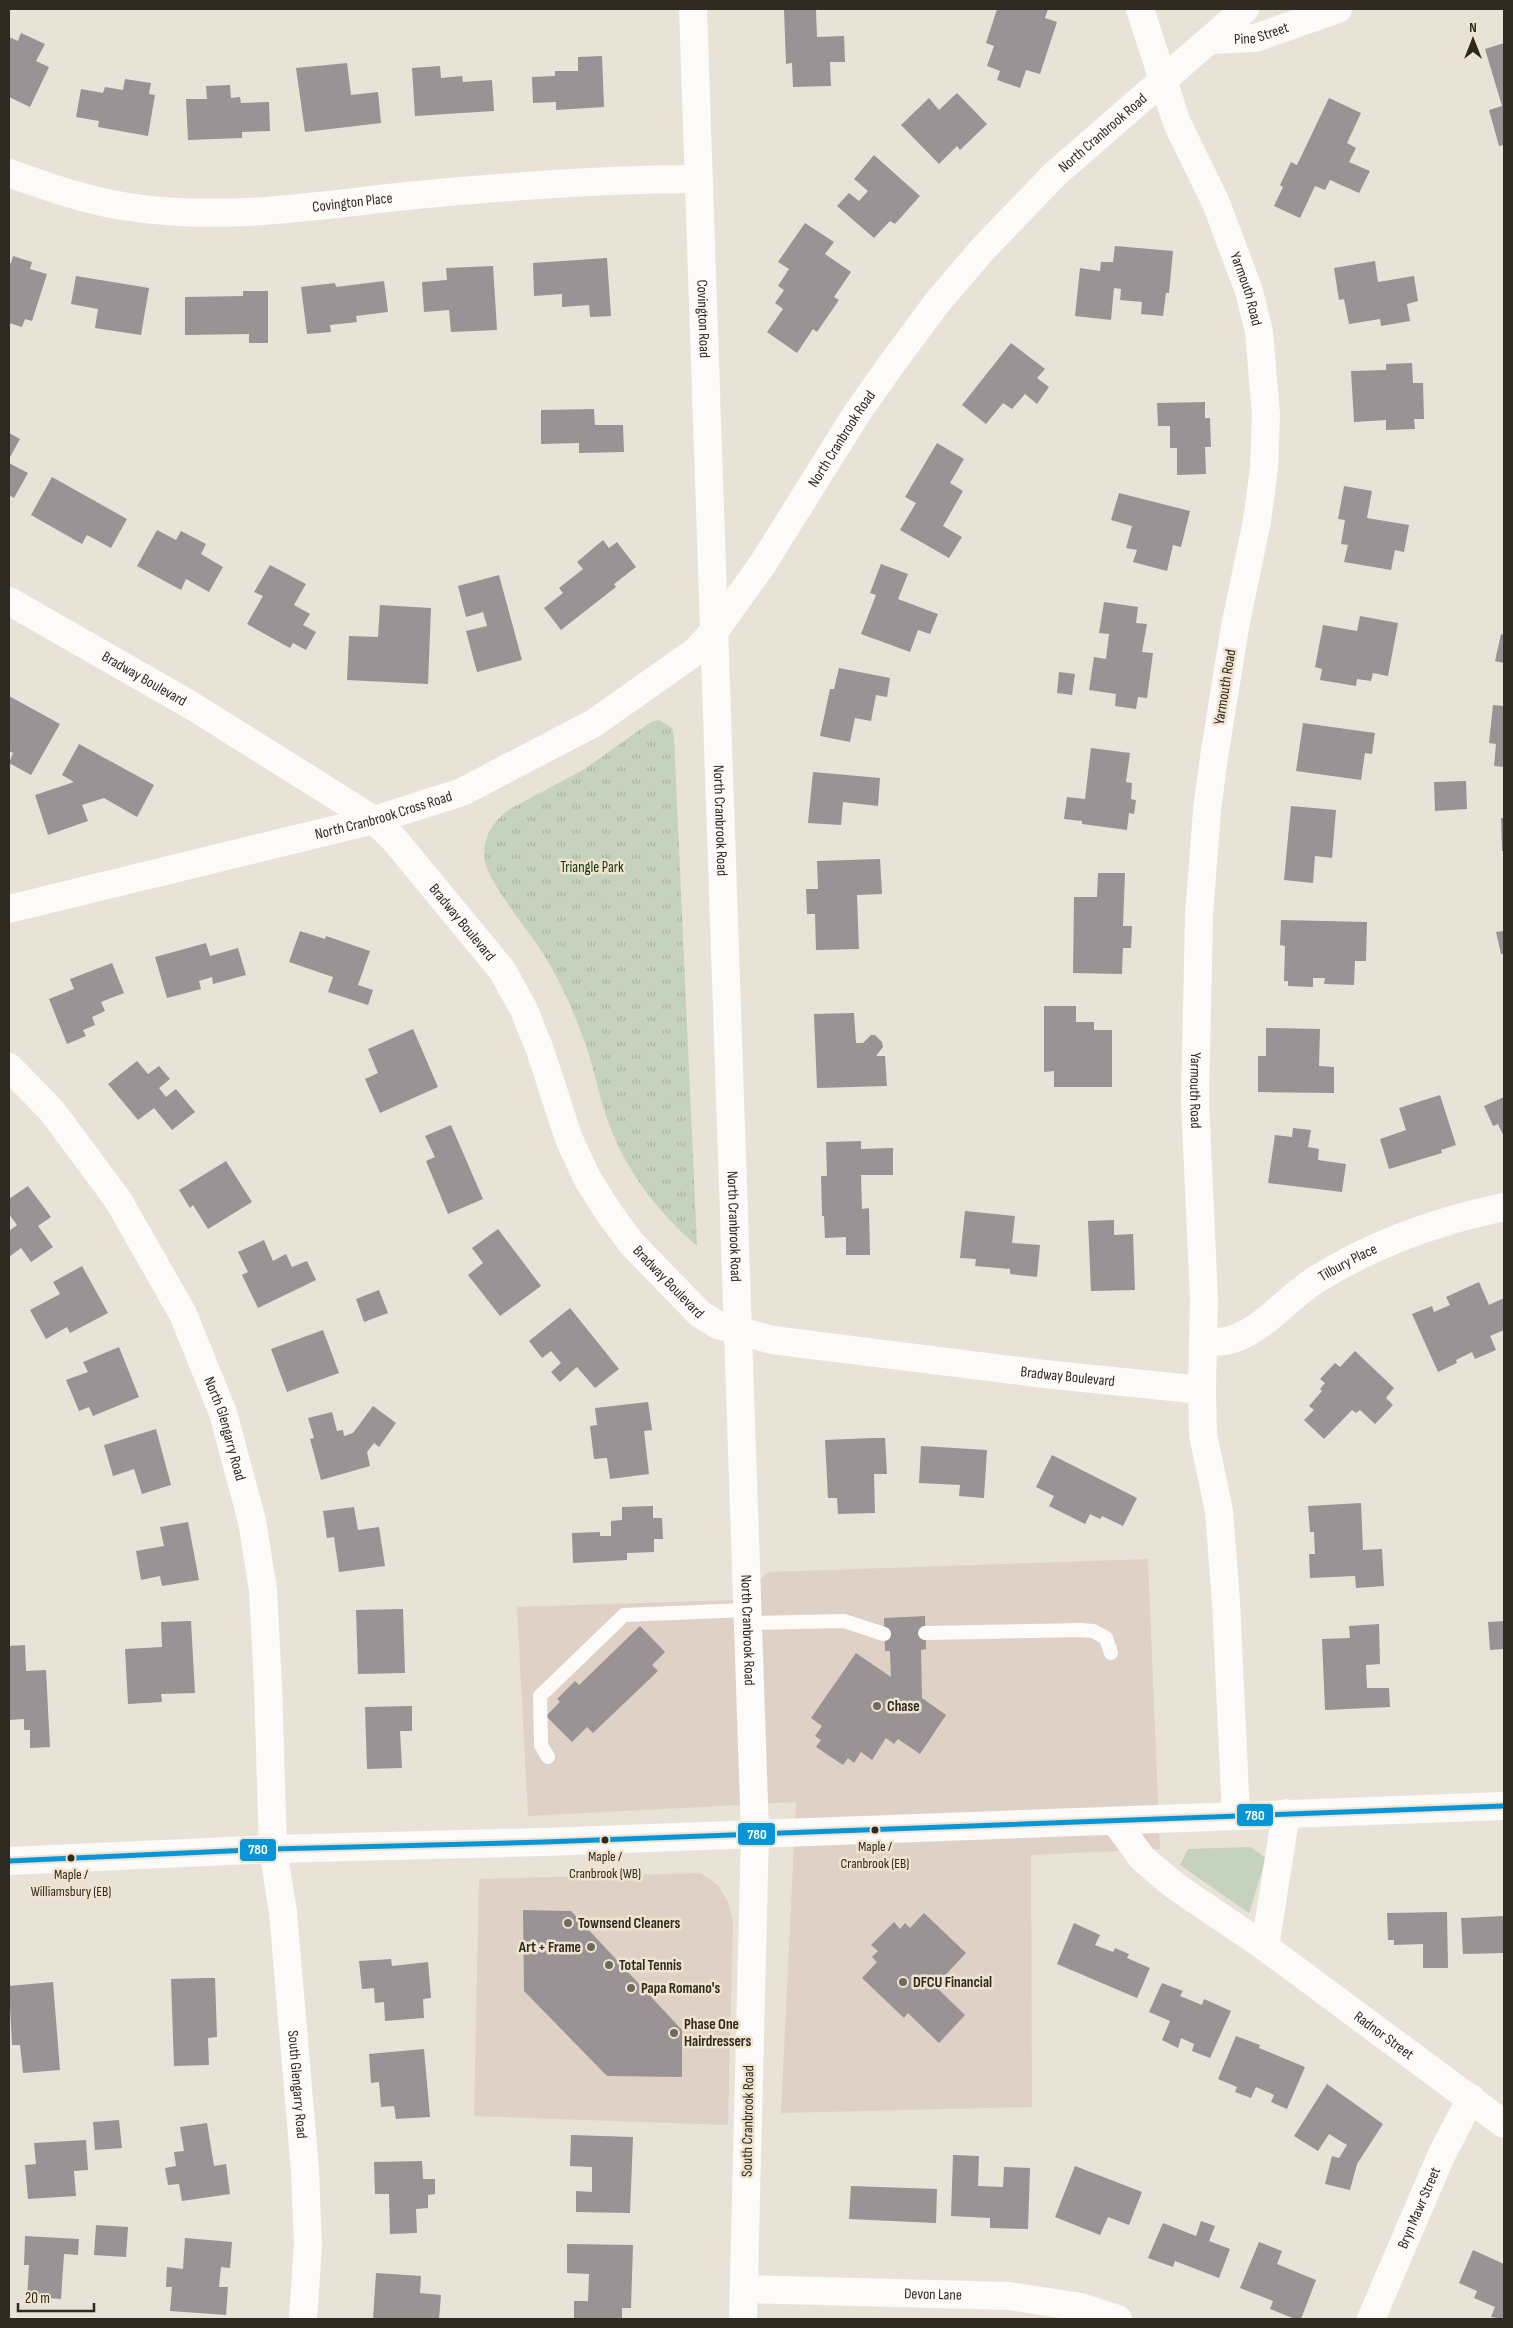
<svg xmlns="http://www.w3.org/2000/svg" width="1513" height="2328" font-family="'Sofia Sans Condensed',sans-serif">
	<defs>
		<pattern id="park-tufts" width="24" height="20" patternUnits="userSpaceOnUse" patternTransform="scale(1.25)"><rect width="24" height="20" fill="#c5d2bd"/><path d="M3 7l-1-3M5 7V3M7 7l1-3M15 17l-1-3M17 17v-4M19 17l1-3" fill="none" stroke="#aab4a2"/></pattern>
	</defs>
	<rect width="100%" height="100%" fill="#e9e2d7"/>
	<!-- commercial -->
	<path fill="#e0d1c6" d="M1148,1559L1160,1849L1031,1855L1032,2107L781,2113L796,1802L528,1816L517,1607L735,1600L769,1572Z
		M701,1873L718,1885L728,1902L733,1921L728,2125L474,2116L479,1879Z"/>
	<!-- grass -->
	<path fill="#c5d2bd" d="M1250,1847L1266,1858L1249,1913L1180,1865L1188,1849Z"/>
	<!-- park -->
	<path fill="url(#park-tufts)" d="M659,720L672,728L674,737L697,1246C658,1212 625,1170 608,1121C600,1099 596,1077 589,1055C579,1024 566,993 550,965C536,937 485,883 484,855C484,836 493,822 508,810L583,770L651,722Z"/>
	<!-- building -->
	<path fill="#999396" d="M784,9H816L817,37L844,36L845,62H830L831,86L793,87L792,63L786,64Z
		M997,9H1048L1045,18L1057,22L1040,74L1026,70L1020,88L997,80L1000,71L987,66L994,46L986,43Z
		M21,33L45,44L36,61L49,67L30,107L9,97V37L18,41Z
		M1504,43V145L1499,146L1489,110L1502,106L1485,49Z
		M602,56L604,107L556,110V102L533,103L532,77L555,76V71H578V57Z
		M347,63L351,95L378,92L381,123L305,132L296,68Z
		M440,66L441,78L462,76L463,82L492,80L494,111L415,116L412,68Z
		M125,79L151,83L149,94L155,95L148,136L98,127L99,121L76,117L81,89L103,93L105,87L123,90Z
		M230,85L231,98L240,97L241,103L269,102L270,131L242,132V138L188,140L186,99H207L206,86Z
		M957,93L987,124L960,150L957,146L939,164L901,125L929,98L939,110Z
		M1329,98L1361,113L1347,143L1356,148L1349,162L1370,171L1359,193L1330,180L1325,190L1315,186L1300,218L1274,206L1283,187L1280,185L1291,162L1297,165Z
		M874,155L920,196L895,224L890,221L874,238L837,206L849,193L859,201L868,191L854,179Z
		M805,223L834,242L825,254L851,272L834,297L839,300L817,332L813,329L797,353L767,332L783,309L775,303L784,290L778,286L789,269L778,262Z
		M1115,246L1173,251L1169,293H1166L1163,316L1141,314L1142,302L1120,300L1121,289L1114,288L1111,320L1075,316L1080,268L1100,271L1101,262H1113Z
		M13,256L32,262L30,269L47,274L32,321L25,319L22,327L9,323V263H11Z
		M607,258L611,316L590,317L589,305L562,307V294L534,296L533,263Z
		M1375,261L1378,282L1414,276L1418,301L1407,304L1410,321L1381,326L1380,319L1349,324L1344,299L1339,300L1334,268Z
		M493,266L497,330L451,332L449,310L424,312L422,282L447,280L446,268Z
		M76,276L149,288L141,335L95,328L98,309L71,304Z
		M384,281L388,312L356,316L357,322L330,325L331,332L307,334L301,287L335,283L336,287Z
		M243,291H268V343H249V334L185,335V297L243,296Z
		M1011,343L1045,369L1037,378L1049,387L1037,404L1025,394L1012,409L1003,403L986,424L962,405Z
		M1412,363L1413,383H1423L1424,419H1414L1415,429L1386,430V420L1354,422L1351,371L1386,370V364Z
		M1205,402V418H1210L1211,447H1205L1206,474L1177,475V448H1170V426H1158L1157,403Z
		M594,409L595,425H623L624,452L579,453V443L541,444V410Z
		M9,433L20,439L9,459Z
		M937,443L964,459L950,483L963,491L943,526L962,537L949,558L900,530L916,503L905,497Z
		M9,463L28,473L14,498L9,495Z
		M52,477L127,519L111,548L87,535L82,544L31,515Z
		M1344,486L1372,491L1367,518L1409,525L1404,552L1395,550L1391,570L1344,562L1348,545L1341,544L1345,520L1338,519Z
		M1119,493L1190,511L1181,547L1173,545L1167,571L1133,562L1137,550L1126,548L1132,526L1111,520Z
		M157,530L176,540L181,531L206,544L201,554L223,567L209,592L186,579L181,590L137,566Z
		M603,540L609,548L617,542L636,567L614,584L616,587L561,630L544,608L563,593L559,588L583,569L577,562Z
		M881,564L908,574L898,599L938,614L930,634L918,630L910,652L861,634L876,595L870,593Z
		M270,565L306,584L294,605L310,614L303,625L316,632L306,650L293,643L290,648L247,624L263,596L254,592Z
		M499,575L522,660L477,672L466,631L487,626L483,612L466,617L458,586Z
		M1104,602L1138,607L1136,623L1147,624L1142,652L1153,653L1147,698L1138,697L1136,709L1115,706L1116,694L1089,690L1094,657L1106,659L1109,634L1099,633Z
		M380,605L431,608L428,684L347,680L349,636L378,637Z
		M1360,616L1398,623L1388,676L1373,673L1371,681L1357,679L1356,686L1320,680L1322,669L1315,667L1323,625L1357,631Z
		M1501,634L1504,635V663L1495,661Z
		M839,668L890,678L887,697L876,695L871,721L855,718L850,742L820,736L830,689H834Z
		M1059,672L1075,674L1072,695L1057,693Z
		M9,696L60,724L31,775L9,763L13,753L9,751Z
		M1493,705L1504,706V767L1494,766L1496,744L1489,743Z
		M1303,723L1375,733L1372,754L1365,753L1361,780L1296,771Z
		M79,744L154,785L137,817L104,798L82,805L88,821L48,835L35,795L74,782L62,775Z
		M1091,748L1130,753L1126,782L1132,783L1131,799L1136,800L1134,814L1129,813L1127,830L1082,824V821L1064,819L1067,797L1085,799Z
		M813,772L880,778L878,806L843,802L841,825L808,823Z
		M1466,781L1467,809L1435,811L1434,782Z
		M1291,806L1336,810L1332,858L1315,856L1313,883L1284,880Z
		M1501,818H1504V851H1502Z
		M880,859L882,894L857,895L859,949L816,950L815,914H807L806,889H818L817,861Z
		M1098,873H1125L1123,926H1132L1131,948H1123L1122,974L1073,973L1074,897H1097Z
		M1281,920L1367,922L1366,961H1355L1354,985L1324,984L1325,978H1313V987L1288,986V981H1284L1285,946L1280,945Z
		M300,931L325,939L326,936L370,951L358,985L373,990L368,1005L328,992L333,977L289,962Z
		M1504,931V954H1501L1496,932Z
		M206,943L210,956L238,948L246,975L213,984L212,977L199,981L201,989L167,998L155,957Z
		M112,963L124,993L101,1002L105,1011L92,1017L95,1025L83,1030L86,1036L67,1044L49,999L74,989L70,979Z
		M1044,1006H1076V1022H1094V1030H1112V1087H1054V1071L1044,1072Z
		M854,1013L856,1043H863L871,1035H875L882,1042L883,1047L876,1056H885L887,1086L817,1088L814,1014Z
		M1266,1028L1320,1029L1319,1066L1334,1067V1093L1258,1092V1056H1266Z
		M413,1029L438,1087L380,1113L365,1079L378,1073L368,1049Z
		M137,1061L148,1074L159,1066L170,1079L159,1088L166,1097L176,1089L195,1112L172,1130L154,1108L138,1120L108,1084Z
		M1440,1095L1456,1145L1441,1150L1442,1153L1389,1169L1380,1139L1406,1130L1399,1108Z
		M1504,1097V1137L1498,1124L1493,1126L1484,1106Z
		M451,1125L483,1199L448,1214L426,1161L435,1157L425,1136Z
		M1293,1128L1311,1130L1308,1147L1319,1149L1318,1160L1346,1164L1342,1192L1268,1183L1275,1135L1292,1137Z
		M861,1141V1149L893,1148V1175H861L862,1209L869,1208L870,1255H846V1237L825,1238L824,1216H822L821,1176H827L826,1142Z
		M226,1161L252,1202L208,1229L193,1205L190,1208L179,1190Z
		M28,1186L51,1217L38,1226L53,1247L31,1262L21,1248L9,1257V1231L17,1225L9,1214V1199Z
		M965,1211L1015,1216L1012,1243L1040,1245L1037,1277L1010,1274V1269L975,1266L976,1259L960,1258Z
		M1114,1220V1235L1133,1234L1135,1290L1091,1291L1088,1221Z
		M498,1229L541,1286L500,1316L468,1275L483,1263L472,1248Z
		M264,1240L273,1261L286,1254L292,1267L307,1261L316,1280L258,1308L242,1275L248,1272L238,1252Z
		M82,1266L108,1313L70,1333L67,1327L46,1339L30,1310L60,1294L53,1282Z
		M1479,1282L1489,1305L1504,1298V1330L1490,1336L1496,1350L1475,1359L1472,1352L1456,1360L1457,1363L1438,1372L1412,1314L1432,1306L1434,1312L1450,1305L1446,1297Z
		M379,1290L388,1313L364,1322L356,1299Z
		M570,1308L619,1369L595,1388L577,1367L560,1382L551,1372L561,1363L551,1351L542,1358L529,1341Z
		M323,1330L339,1373L287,1392L271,1349Z
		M119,1347L139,1397L93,1416L89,1407L79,1411L66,1380L88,1372L83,1362Z
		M1355,1351L1394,1388L1386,1398L1393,1405L1375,1424L1360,1410L1356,1413L1352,1410L1324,1439L1304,1420L1314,1410L1309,1406L1322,1391L1320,1389L1325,1383L1320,1379L1335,1363L1340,1367Z
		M648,1402L652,1430L644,1431L649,1474L610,1479L607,1458L594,1459L590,1426L597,1425L595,1408Z
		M373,1406L396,1423L379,1447L374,1443L367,1452L370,1466L321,1480L310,1439L314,1438L308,1418L332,1412L337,1431L343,1430L344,1436L353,1433Z
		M156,1429L171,1485L142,1494L134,1469L113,1476L104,1445Z
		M873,1438H885L887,1474H874L875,1513L838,1514L837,1498H828L825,1440Z
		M921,1446L987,1450L984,1498L959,1496L960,1485L919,1483Z
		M1052,1455L1137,1498L1123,1526L1102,1516L1100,1519L1090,1514L1085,1524L1049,1506L1054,1496L1036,1487Z
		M1361,1503L1363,1550L1382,1549L1384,1586L1356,1588L1355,1576L1310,1578L1309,1554H1315L1314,1532H1310L1308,1506Z
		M653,1506V1518H662L663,1539H654V1552L627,1553V1560L573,1563L572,1533L600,1532V1536H611V1521L622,1520V1507Z
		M354,1507L358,1530L379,1527L385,1566L339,1572L334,1537L327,1538L323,1511Z
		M188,1522L199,1580L162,1586L160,1576L141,1580L136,1551L164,1546L160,1527Z
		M403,1609L405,1673L358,1674L356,1610Z
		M925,1616L926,1649L921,1650L922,1698L946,1715L920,1754L898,1739L894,1744L886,1738L872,1760L861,1752L854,1763L848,1758L843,1765L816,1747L821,1740L815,1736L822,1726L811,1718L856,1653L891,1677L890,1651H885L884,1618Z
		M191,1621L195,1693L161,1694L162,1702L128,1704L125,1649L162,1647L161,1622Z
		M1504,1621V1649L1490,1650L1488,1622Z
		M1379,1624L1380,1664L1366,1665L1367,1688H1389L1390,1707L1325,1710L1322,1639L1350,1638L1349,1626Z
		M640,1626L665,1652L652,1665L658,1671L593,1733L587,1727L572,1742L546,1716L560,1702L557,1699L575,1681L579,1685Z
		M25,1645L26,1671L46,1670L50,1747L30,1748V1730H24V1719L9,1720V1646Z
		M412,1706V1731H400L402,1768L367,1769L365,1707Z
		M523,1910L571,1911L682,2030V2077L607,2076L524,1991Z
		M1447,1912L1448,1968H1423V1944L1394,1945V1940H1388L1387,1913Z
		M924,1913L966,1953L935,1986L965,2015L939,2043L908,2013L904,2018L862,1978L877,1962L872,1957L878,1951L871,1945L894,1922L900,1929L905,1923L910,1928Z
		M1504,1916V1953L1463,1954L1461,1918Z
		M1074,1923L1100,1935L1095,1945L1113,1952L1115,1948L1129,1954L1127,1958L1150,1968L1137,1998L1057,1964Z
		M391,1959L392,1966L428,1962L431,1998L423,1999L424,2018L385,2021L384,2002L375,2003L374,1988L362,1989L359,1961Z
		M206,1978H215L217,2037L208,2038L209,2065L174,2066L171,1979Z
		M53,1982L60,2070L23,2073L20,2045H12L9,1986Z
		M1162,1983L1183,1991L1180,1996L1202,2005L1204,1999L1231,2011L1210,2058L1192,2051L1194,2044L1181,2038L1178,2048L1162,2040L1170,2021L1149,2012Z
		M1236,2036L1260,2045L1259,2048L1305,2067L1287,2109L1271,2102L1274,2095L1256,2087L1251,2098L1235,2092L1237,2087L1218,2079Z
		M424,2049L430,2117L396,2119L394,2106L381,2107L379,2082L371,2083L369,2054Z
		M1327,2084L1383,2124L1357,2164L1350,2190L1325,2184L1332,2156L1339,2158L1347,2145L1329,2134L1318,2151L1294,2136Z
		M119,2120L122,2148L95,2150L93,2122Z
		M207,2123L214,2166L226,2164L230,2194L182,2201L179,2184L168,2185L165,2168L176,2166L174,2152L184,2151L180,2127Z
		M571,2135L633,2137L630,2213L576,2212V2191L592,2192V2167L570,2166Z
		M86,2140L88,2170L74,2171L76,2196L28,2199L25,2165L36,2164L34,2143Z
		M953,2155L979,2156L978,2186L1003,2187L1004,2167L1030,2168L1028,2229L990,2228V2218L951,2216Z
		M422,2161L423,2179H435V2194L428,2195V2208L416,2209L417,2233L390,2234L389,2194H375L374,2162Z
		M1075,2166L1142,2192L1129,2225L1108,2217L1100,2235L1055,2217Z
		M851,2186L937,2189L936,2223L849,2219Z
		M1201,2221L1215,2226L1209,2241L1230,2249L1219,2278L1175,2261L1173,2267L1148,2258L1163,2223L1196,2236Z
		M96,2225L128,2227L126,2257L94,2255Z
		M25,2236L79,2239L78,2255L64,2254L61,2299L27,2297L29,2265H24Z
		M185,2238L232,2242L230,2268L221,2267L219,2287H228L226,2315L170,2311L172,2287H166L167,2267L183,2269Z
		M1259,2242L1282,2251L1277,2264L1316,2280L1301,2319H1295L1270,2309L1273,2301L1240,2288Z
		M567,2244L633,2245L631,2308H622V2319H574V2301H588L589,2274L567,2273Z
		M1473,2250L1504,2264V2319L1491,2317L1495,2307L1474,2298L1477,2291L1459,2283Z
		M376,2273L421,2276L420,2293L441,2295L439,2319H373Z"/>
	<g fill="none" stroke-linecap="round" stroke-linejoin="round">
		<!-- service -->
		<path stroke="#fcfbf9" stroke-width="14" d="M747,1623L844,1621L884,1634
			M925,1633L1080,1630L1093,1631L1106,1638L1111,1653
			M548,1757L541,1745L540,1696L624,1615L747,1610"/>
		<!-- minor -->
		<g stroke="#fcfbf9" stroke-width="28">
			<path id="s1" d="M1140,9L1177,123L1216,203L1249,291L1259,332L1266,415L1264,468L1257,521L1235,627L1214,757L1207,810L1199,915L1195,1100L1204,1299L1202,1390"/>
			<path id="s2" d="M1211,40L1255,38L1338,9"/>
			<path id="s3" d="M9,173C49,187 87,201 129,207C218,221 308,207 397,197C497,187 598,179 699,179"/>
			<path id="s4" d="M9,601L194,707L374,820L393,838L502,970L524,1010L540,1050L569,1139L587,1178L609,1213L632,1244L700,1314L718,1325L772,1340L1044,1374L1202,1390L1203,1435L1219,1511L1226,1602L1236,1815"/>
			<path id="s5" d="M9,909L374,820L462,792L594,723L696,651L716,629"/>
			<path id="s6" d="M9,1067L52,1111L118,1200L183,1314L223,1413L252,1521L263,1590L268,1685L273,1849L283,1912L305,2170L308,2245L303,2319"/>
			<path id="s7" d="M1203,1342C1211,1342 1219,1342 1226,1341C1260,1334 1286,1299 1314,1281C1372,1244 1437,1221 1504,1207"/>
			<path id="s8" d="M1115,1821L1142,1858L1175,1886L1265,1947L1504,2124"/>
			<path d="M1265,1947L1286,1813"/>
			<path id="s9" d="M744,2289L1009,2296L1081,2307L1118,2319"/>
			<path id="s10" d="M1371,2319L1441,2156L1471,2098"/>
		</g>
		<!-- tertiary -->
		<g stroke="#fcfbf9" stroke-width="28">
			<path id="s11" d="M693,9L755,1833L743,2319"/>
			<path id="s12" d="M716,629L762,565L857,413L893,362L936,304L982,250L1055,174L1245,9"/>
		</g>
		<!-- secondary -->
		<path stroke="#fcfbf9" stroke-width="28" d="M9,1861L273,1849L544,1842L1504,1806"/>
		<!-- bus-1 casing -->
		<g stroke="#f1e4cf" stroke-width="9">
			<path id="bus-1" d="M9,1861L273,1849L544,1842L1504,1806"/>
		</g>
		<!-- bus-1 -->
		<use href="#bus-1" stroke="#0696d7" stroke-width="5"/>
	</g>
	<!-- markers -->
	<g fill="#6f6a61" stroke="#f1e4cf" stroke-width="2">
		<circle cx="877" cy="1706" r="5"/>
		<circle cx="568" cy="1923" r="5"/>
		<circle cx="591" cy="1947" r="5"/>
		<circle cx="609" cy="1965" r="5"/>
		<circle cx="903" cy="1982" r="5"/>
		<circle cx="631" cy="1988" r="5"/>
		<circle cx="674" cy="2033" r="5"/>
	</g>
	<g fill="#2e2921" stroke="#f1e4cf" stroke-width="2">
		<circle cx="875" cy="1830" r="4.5"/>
		<circle cx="605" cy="1840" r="4.5"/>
		<circle cx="71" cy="1858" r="4.5"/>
	</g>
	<g text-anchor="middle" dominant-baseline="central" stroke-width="5" stroke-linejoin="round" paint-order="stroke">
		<!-- bus labels -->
		<g font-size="14" fill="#2e2921" stroke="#f1e4cf">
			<text x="875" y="1846">Maple /<tspan x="875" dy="17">Cranbrook (EB)</tspan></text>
			<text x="605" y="1856">Maple /<tspan x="605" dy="17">Cranbrook (WB)</tspan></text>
			<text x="71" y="1874">Maple /<tspan x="71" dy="17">Williamsbury (EB)</tspan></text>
		</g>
		<!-- street labels -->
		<g font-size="15" fill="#2e2921" stroke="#f1e4cf">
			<text stroke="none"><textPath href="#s2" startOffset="51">Pine Street</textPath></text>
			<text stroke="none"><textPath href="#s12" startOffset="632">North Cranbrook Road</textPath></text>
			<text stroke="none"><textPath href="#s3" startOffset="349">Covington Place</textPath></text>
			<text stroke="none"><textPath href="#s1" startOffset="300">Yarmouth Road</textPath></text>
			<text stroke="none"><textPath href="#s11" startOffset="310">Covington Road</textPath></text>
			<text stroke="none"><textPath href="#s12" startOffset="228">North Cranbrook Road</textPath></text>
			<text stroke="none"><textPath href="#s4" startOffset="156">Bradway Boulevard</textPath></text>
			<text transform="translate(1225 687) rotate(-81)">Yarmouth Road</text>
			<text stroke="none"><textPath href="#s5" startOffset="386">North Cranbrook Cross Road</textPath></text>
			<text stroke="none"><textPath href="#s11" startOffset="812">North Cranbrook Road</textPath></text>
			<text stroke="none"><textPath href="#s4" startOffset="561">Bradway Boulevard</textPath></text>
			<text stroke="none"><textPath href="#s1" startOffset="1109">Yarmouth Road</textPath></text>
			<text stroke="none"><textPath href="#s11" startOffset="1218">North Cranbrook Road</textPath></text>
			<text stroke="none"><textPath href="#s7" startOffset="169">Tilbury Place</textPath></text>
			<text stroke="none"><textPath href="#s4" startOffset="981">Bradway Boulevard</textPath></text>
			<text stroke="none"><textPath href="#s4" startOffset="1401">Bradway Boulevard</textPath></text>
			<text stroke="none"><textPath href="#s6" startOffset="426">North Glengarry Road</textPath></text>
			<text stroke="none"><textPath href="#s11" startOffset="1622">North Cranbrook Road</textPath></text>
			<text stroke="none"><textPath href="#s8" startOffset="346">Radnor Street</textPath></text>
			<text stroke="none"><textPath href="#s6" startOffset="1088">South Glengarry Road</textPath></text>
			<text transform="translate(748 2121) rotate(-89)">South Cranbrook Road</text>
			<text stroke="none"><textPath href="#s10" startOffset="121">Bryn Mawr Street</textPath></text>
			<text stroke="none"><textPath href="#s9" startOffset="189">Devon Lane</textPath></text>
		</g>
		<!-- park labels -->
		<g font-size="15" fill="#0b3411" stroke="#f1e4cf">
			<text x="592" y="867">Triangle Park</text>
		</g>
		<!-- poi labels -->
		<g font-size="15" font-weight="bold" fill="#2e2921" stroke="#f1e4cf" text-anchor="start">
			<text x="887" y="1706">Chase</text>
			<text x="578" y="1923">Townsend Cleaners</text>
			<text x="581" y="1947" text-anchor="end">Art + Frame</text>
			<text x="619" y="1965">Total Tennis</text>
			<text x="913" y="1982">DFCU Financial</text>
			<text x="641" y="1988">Papa Romano's</text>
			<text x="684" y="2024">Phase One<tspan x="684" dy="17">Hairdressers</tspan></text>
		</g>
	</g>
	<g stroke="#f1e4cf" stroke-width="2">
		<rect x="1236" y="1803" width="38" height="24" rx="5" fill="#0696d7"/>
		<rect x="737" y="1822" width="39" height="24" rx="5" fill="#0696d7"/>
		<rect x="239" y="1838" width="38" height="24" rx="5" fill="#0696d7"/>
	</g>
	<g font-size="14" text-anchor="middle" font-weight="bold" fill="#fff">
		<text x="1255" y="1820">780</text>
		<text x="757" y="1839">780</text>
		<text x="258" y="1854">780</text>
	</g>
	<!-- border -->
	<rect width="1513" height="2328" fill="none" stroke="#2e2921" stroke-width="20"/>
	<!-- north arrow -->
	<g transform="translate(1473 40)" stroke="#f1e4cf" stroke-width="4" paint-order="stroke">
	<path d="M0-4L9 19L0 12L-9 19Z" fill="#2e2921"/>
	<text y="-8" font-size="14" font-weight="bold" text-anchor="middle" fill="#2e2921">N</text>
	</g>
	<!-- scale -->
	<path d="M18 2303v8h76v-8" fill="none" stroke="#2e2921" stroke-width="2.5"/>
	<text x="25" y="2303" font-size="15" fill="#2e2921" stroke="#f1e4cf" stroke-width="4" paint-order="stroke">20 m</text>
</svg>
